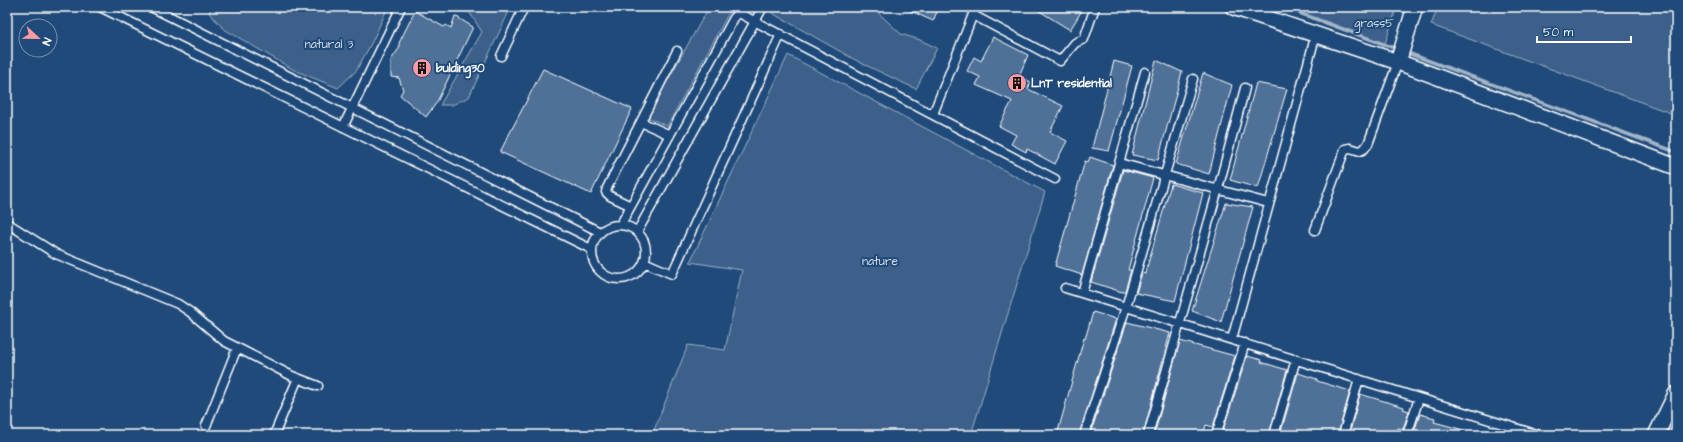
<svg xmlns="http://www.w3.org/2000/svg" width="1683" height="442" font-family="'Architects Daughter',sans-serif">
	<rect width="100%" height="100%" fill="#1f4a7a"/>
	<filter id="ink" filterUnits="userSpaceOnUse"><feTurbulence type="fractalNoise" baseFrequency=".025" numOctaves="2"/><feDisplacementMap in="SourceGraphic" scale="8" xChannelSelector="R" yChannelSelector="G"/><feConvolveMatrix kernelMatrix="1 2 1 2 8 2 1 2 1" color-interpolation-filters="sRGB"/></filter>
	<g filter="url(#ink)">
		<!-- green -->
		<path fill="#3c618b" stroke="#9eb0c5" d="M211,7H388L372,42L356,71L338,88L294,70L224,29L209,13Z
			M451,7H511L469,97L452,105H440L482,32L470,13Z
			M709,7H732L667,126L647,117Z
			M776,7H872L901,34L920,40L937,48L916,89L859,62L772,13Z
			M1284,7H1397L1385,44Z
			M1438,7H1676V115L1431,25Z
			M788,55L1045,192L971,435H652L688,345L725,350L742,270L690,262Z"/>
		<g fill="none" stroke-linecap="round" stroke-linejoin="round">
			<!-- stream -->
			<path stroke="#a3b5c8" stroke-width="3.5" d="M1283,7L1397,49
				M1405,52L1676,152"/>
		</g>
		<!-- building -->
		<path fill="#507197" stroke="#fff" d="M902,7H939L933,21Z
			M1033,7H1084L1070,30Z
			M415,11L444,27L446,25L451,28L455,16L473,27L437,102L426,117L400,95L403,90L399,78L391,77V60L400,47L399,43Z
			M993,37L1028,55L1019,76L1031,82L1028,89L1063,106L1050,132L1067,141L1055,164L1027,149L1026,152L1011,144L1016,135L999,126L1012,101L976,85L980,77L967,71L974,57L981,61Z
			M1156,60L1182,72L1158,160L1132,155Z
			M1114,61L1132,66L1109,151L1092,148Z
			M543,69L632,109L591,194L500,152Z
			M1203,73L1232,85L1209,174L1176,164Z
			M1256,83L1287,89L1258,188L1230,180Z
			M1090,157L1113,165L1082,275L1055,266L1085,161L1088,162Z
			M1123,170L1153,178L1128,270H1131L1125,291L1122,292L1091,282Z
			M1171,184L1203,193L1175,301L1136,293L1142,273L1145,274Z
			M1226,203L1253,207L1221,322L1192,311Z
			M1093,312L1116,319L1079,435H1057L1084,338L1085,339Z
			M1127,322L1170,333L1143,435H1090Z
			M1180,341L1235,356L1213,427L1206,425L1203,435H1154Z
			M1247,356L1262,360L1261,362L1287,370L1269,435H1242L1223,430Z
			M1298,373L1317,379V381L1350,391L1338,435H1280Z
			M1360,394L1404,407L1403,409L1409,411L1403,429L1398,428L1396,435H1349Z
			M1420,414L1435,418L1434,422L1471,432L1470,435H1423L1414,432Z"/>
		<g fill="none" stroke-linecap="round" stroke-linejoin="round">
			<!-- service casing -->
			<g stroke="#fff" stroke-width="11">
				<path id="service" d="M100,7L591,249
					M151,7L600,232
					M737,12L1055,179
					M973,15L1060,61L1075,43L1084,39L1095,7
					M501,56L524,7
					M933,114L976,7
					M641,122L670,135
					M343,127L401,7
					M1119,163L1268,203
					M631,206L610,196L606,192L607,188L677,51
					M7,223L56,254L178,304L190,312L224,341L292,376L318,386
					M621,224L740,7
					M592 252a27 27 0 1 1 54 0a27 27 0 1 1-54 0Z
					M1315,230L1345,149L1350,148L1360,151L1364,149L1368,144L1398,62
					M637,232L763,7
					M644,262L672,274L781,34
					M1065,288L1538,435
					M1082,293L1145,72
					M1232,339L1316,34
					M206,426L237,348
					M274,435L298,378
					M1084,435L1126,307L1193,79
					M1148,435L1218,189L1245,88
					M1216,435L1245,343
					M1274,435L1296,359
					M1343,435L1359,379
					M1407,435L1419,398"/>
			</g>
			<!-- minor casing -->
			<g stroke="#fff" stroke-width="18">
				<path id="minor" d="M1233,7L1398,62L1676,167
					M1398,62L1415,7
					M1656,435L1676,394"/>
			</g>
			<!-- service -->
			<use href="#service" stroke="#1f4a7a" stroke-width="8"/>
			<!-- minor -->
			<use href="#minor" stroke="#1f4a7a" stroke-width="15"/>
		</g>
	</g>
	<!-- icons -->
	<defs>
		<g id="building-disc" transform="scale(1)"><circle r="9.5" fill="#ff9aa2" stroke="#1f4a7a"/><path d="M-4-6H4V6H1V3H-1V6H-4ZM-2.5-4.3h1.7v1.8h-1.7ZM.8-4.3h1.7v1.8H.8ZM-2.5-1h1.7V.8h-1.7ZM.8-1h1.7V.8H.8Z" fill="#111"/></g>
	</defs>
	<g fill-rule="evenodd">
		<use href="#building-disc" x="422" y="68"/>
		<use href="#building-disc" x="1017" y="83"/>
	</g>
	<g text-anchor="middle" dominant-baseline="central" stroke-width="4" stroke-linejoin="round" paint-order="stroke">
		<!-- park labels -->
		<g font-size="12" fill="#d8dfe8" stroke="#1f4a7a">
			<text x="1374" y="23">grass5</text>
			<text x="329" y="44">natural 3</text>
			<text x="880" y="261">nature</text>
		</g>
		<!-- poi labels -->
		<g font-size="12" font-weight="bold" fill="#fff" stroke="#1f4a7a" text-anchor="start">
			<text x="436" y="68">bulding30</text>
			<text x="1031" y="83">LnT residential</text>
		</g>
	</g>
	<!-- margin -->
	<rect width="1683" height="442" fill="none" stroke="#1f4a7a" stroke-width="24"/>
	<rect x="12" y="12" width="1659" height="418" fill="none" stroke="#fff" stroke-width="1.5" filter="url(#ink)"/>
	<!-- north arrow -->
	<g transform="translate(38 38) rotate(112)"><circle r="19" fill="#1f4a7a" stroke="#7992af"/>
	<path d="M0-3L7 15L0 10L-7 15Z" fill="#ff9aa2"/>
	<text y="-6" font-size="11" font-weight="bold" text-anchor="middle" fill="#ffffff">N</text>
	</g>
	<!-- scale -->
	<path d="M1537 36v6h94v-6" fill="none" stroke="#ffffff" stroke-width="2"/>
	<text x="1543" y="36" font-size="12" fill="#ffffff" stroke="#1f4a7a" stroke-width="3" paint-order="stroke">50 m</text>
</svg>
